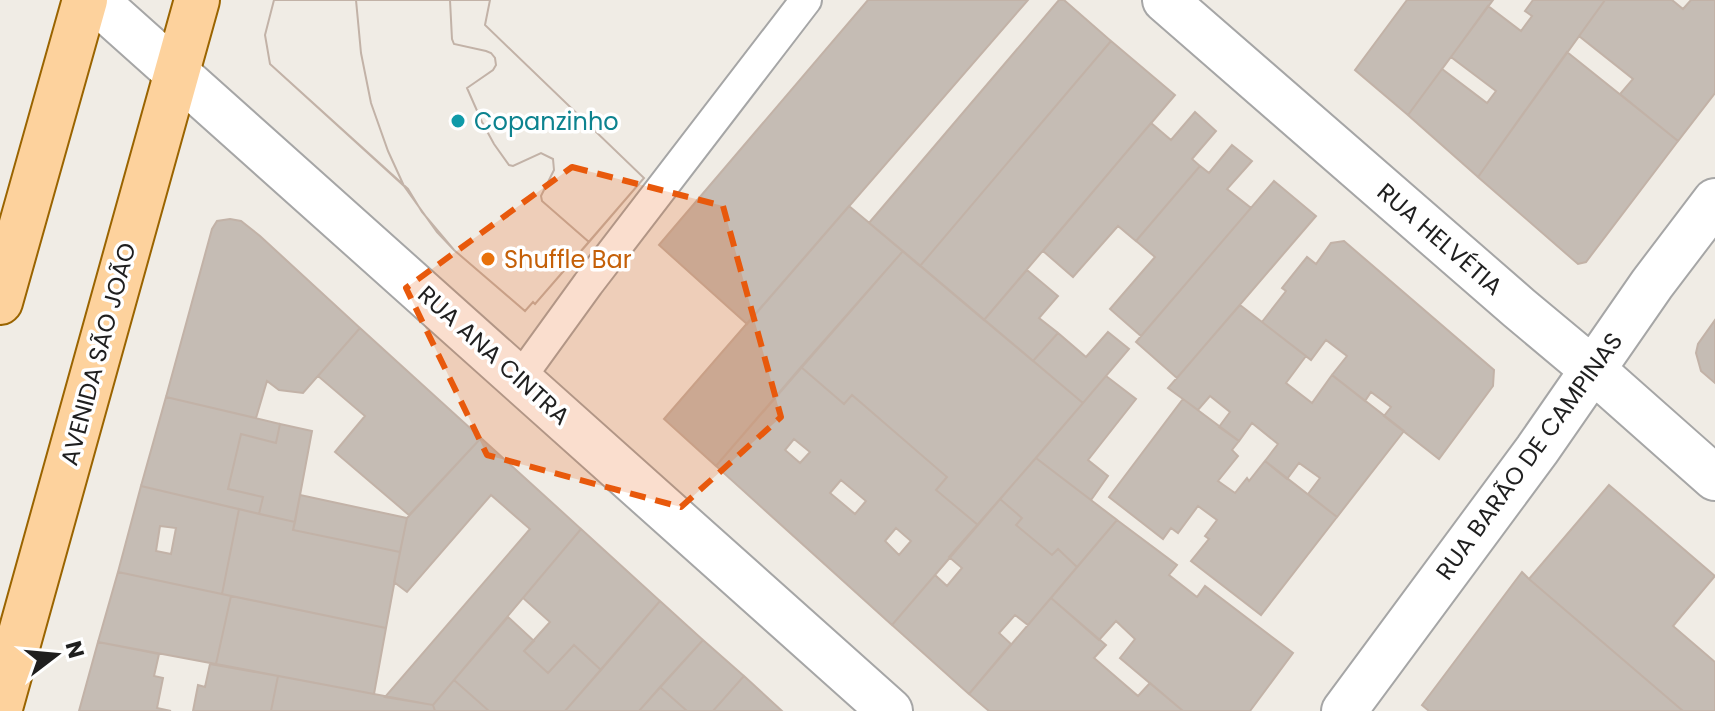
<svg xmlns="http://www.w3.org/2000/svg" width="1715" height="711" font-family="Poppins,sans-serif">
	<rect width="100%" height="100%" fill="#f0ece5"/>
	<!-- building -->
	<path fill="#c5bcb4" stroke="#c2b2a7" stroke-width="2" fill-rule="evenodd" d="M274,0H490L485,25L644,178L535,304L533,302L525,311L454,250L422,212L408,189L270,64L265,35Z
		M274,0H356L361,53L371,103L388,151L404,186L270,64L265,35Z
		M356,0H450L452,39L454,44L486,51L491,53L495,58L496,65L493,70L467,88L482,122L494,144L509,165L513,166L541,153L553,159L554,170L541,196L542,201L589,242L535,304L533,302L525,311L454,250L437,232L404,186L388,151L371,103L361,53Z
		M450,0H490L485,25L644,178L589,242L542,201L541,196L554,170L553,159L541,153L513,166L509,165L494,144L482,122L467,88L493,70L496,65L495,58L491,53L486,51L454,44L452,39Z
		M868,0H1028L747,324L659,245Z
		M1059,0H1064L1111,41L920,266L869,223Z
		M1407,0H1493L1408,115L1355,70Z
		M1533,0H1605L1478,177L1408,115L1442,69L1487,103L1496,91L1451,57L1488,6L1521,31L1532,16L1525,11Z
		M1605,0H1672L1683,9L1691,0H1715V93L1678,141L1620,94L1633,79L1579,36Z
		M1111,41L1175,95L984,320L920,266Z
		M1567,52L1678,141L1586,262L1578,264L1478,177Z
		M1195,112L1216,131L1192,159L1200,166L1136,241L1118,226L1073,277L1043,251L1151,123L1171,140Z
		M1232,145L1252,161L1227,189L1251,208L1141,336L1110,309L1155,257L1136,241L1200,166L1209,173Z
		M1274,181L1316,216L1177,378L1136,342Z
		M849,206L903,251L716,466L664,419Z
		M230,219L241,221L260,236L360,328L303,393L279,390L267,381L256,418L166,397L212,229L217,221Z
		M1344,241L1494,370L1493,386L1439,459L1384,416L1391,407L1371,392L1365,401L1332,375L1347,356L1326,340L1311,360L1262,322L1286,291L1282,288L1307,257L1316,264L1331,243Z
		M903,251L1083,403L978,525L936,490L947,477L852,395L844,404L801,367Z
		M1027,270L1058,296L1039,318L1058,333L1033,361L984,320Z
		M1240,305L1306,356L1286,383L1312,403L1332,375L1404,431L1337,517L1308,494L1320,478L1299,463L1287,479L1265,461L1278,444L1252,423L1239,441L1219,427L1230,412L1210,396L1198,410L1168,388Z
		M1715,320V383L1701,371L1696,353L1698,344Z
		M360,328L481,438L409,515L335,452L365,416L318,376Z
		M1108,332L1129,349L1083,403L1033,361L1058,333L1086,357Z
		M801,367L844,404L852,395L947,477L936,490L978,525L892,625L716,466ZM794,439L810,452L800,463L785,450ZM841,480L866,501L855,514L830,493ZM896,528L911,541L899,555L885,541Z
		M1106,376L1136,399L1088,460L1108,476L1091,500L1036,458Z
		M166,397L280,424L276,443L241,434L228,489L263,497L259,514L141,486Z
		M1183,399L1239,441L1232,450L1238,456L1218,481L1235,493L1247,478L1249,481L1265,461L1337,517L1261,615L1191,561L1209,539L1205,536L1217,520L1198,506L1178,533L1171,528L1163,539L1109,497Z
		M280,424L312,431L295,522L259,514L263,497L228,489L241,434L276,443Z
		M481,438L581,529L433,705L385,697L530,529L491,495L407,592L394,582L407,518Z
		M1036,458L1117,520L1077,567L1058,549L1052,555L1016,525L1022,518L1000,499Z
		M1609,485L1715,576L1673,626L1715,662V711H1683L1529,579Z
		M141,486L239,509L222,594L118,572ZM160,526L176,528L171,554L156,551Z
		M300,495L407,518L400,552L293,530Z
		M1000,499L1022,518L1016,525L1052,555L1058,549L1077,567L1028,625L1015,615L999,633L1011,644L969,694L892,625L935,575L947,586L962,568L949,557Z
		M239,509L295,522L293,530L400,552L386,628L222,594Z
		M1117,520L1177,565L1169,575L1197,597L1205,586L1293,653L1250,711H1183L1120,658L1135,639L1116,621L1099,640L1051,598Z
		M581,529L660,601L601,670L574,645L548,673L524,651L550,622L523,598Z
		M118,572L231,596L216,664L98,642Z
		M1522,572L1529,579L1683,711H1429L1422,705Z
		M231,596L386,628L374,694L216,664Z
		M1051,598L1106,645L1094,658L1138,696L1150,683L1183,711H989L969,694Z
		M660,601L703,640L639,711H565Z
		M508,617L534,641L524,651L548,673L574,645L601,670L565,711H489L454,680Z
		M703,640L744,676L713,711H687L660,687Z
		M98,642L159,654L154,676L163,678L157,708L171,711H79Z
		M210,664L278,676L271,711H193L198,685L205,687Z
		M278,676L433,705L435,711H271Z
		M744,676L782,711H713Z
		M454,680L489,711H435L433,705Z
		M660,687L687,711H639Z"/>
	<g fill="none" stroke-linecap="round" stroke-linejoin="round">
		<!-- lane casing -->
		<g stroke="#a6a6a6" stroke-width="34">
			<path id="lane" d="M520,378L588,284L806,0"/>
		</g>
		<!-- street casing -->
		<g stroke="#a6a6a6" stroke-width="48">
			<path id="street" d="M95,0L890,711
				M1165,0L1519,308L1592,369L1715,478
				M1344,711L1537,450L1652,284L1715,201"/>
		</g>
		<!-- primary casing -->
		<g stroke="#9a6400" stroke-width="48">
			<path id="primary" d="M0,302L85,0
				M0,708L197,0"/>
		</g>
		<!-- lane -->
		<use href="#lane" stroke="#fff" stroke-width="30"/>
		<!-- street -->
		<use href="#street" stroke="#fff" stroke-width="44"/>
		<!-- primary -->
		<use href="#primary" stroke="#fdd29d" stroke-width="44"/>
	</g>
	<!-- marked area -->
	<path fill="#e8590c" fill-opacity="0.2" stroke="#e8590c" stroke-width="6" stroke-dasharray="16 10" stroke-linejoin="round" d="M572,167L723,206L781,417L681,507L487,455L406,288Z"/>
	<!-- markers -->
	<circle fill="#0f9aa8" stroke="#fff" stroke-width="3" cx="458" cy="121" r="8"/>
	<circle fill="#e8710a" stroke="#fff" stroke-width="3" cx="488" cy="259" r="8"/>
	<g text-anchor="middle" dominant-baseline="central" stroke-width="7" stroke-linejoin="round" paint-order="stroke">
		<!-- culture labels -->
		<g font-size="24" fill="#0d838f" stroke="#fff" text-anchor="start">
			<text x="474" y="121">Copanzinho</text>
		</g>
		<!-- street labels -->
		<g font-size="24" fill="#1f1f1f" stroke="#fff">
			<text transform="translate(1440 239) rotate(41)">RUA HELVÉTIA</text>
			<text transform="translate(98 354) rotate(-75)">AVENIDA SÃO JOÃO</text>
			<text transform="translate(494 355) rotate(42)">RUA ANA CINTRA</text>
			<text transform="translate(1529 456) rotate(-54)">RUA BARÃO DE CAMPINAS</text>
		</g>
		<!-- food labels -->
		<g font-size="24" fill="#c56008" stroke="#fff" text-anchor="start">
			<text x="504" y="259">Shuffle Bar</text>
		</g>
	</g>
	<!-- north arrow -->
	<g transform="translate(56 655) rotate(74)" stroke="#ffffff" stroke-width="6" paint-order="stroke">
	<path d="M0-6L14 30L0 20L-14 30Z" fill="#1f1f1f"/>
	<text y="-12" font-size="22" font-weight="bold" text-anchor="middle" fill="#1f1f1f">N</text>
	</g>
</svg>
